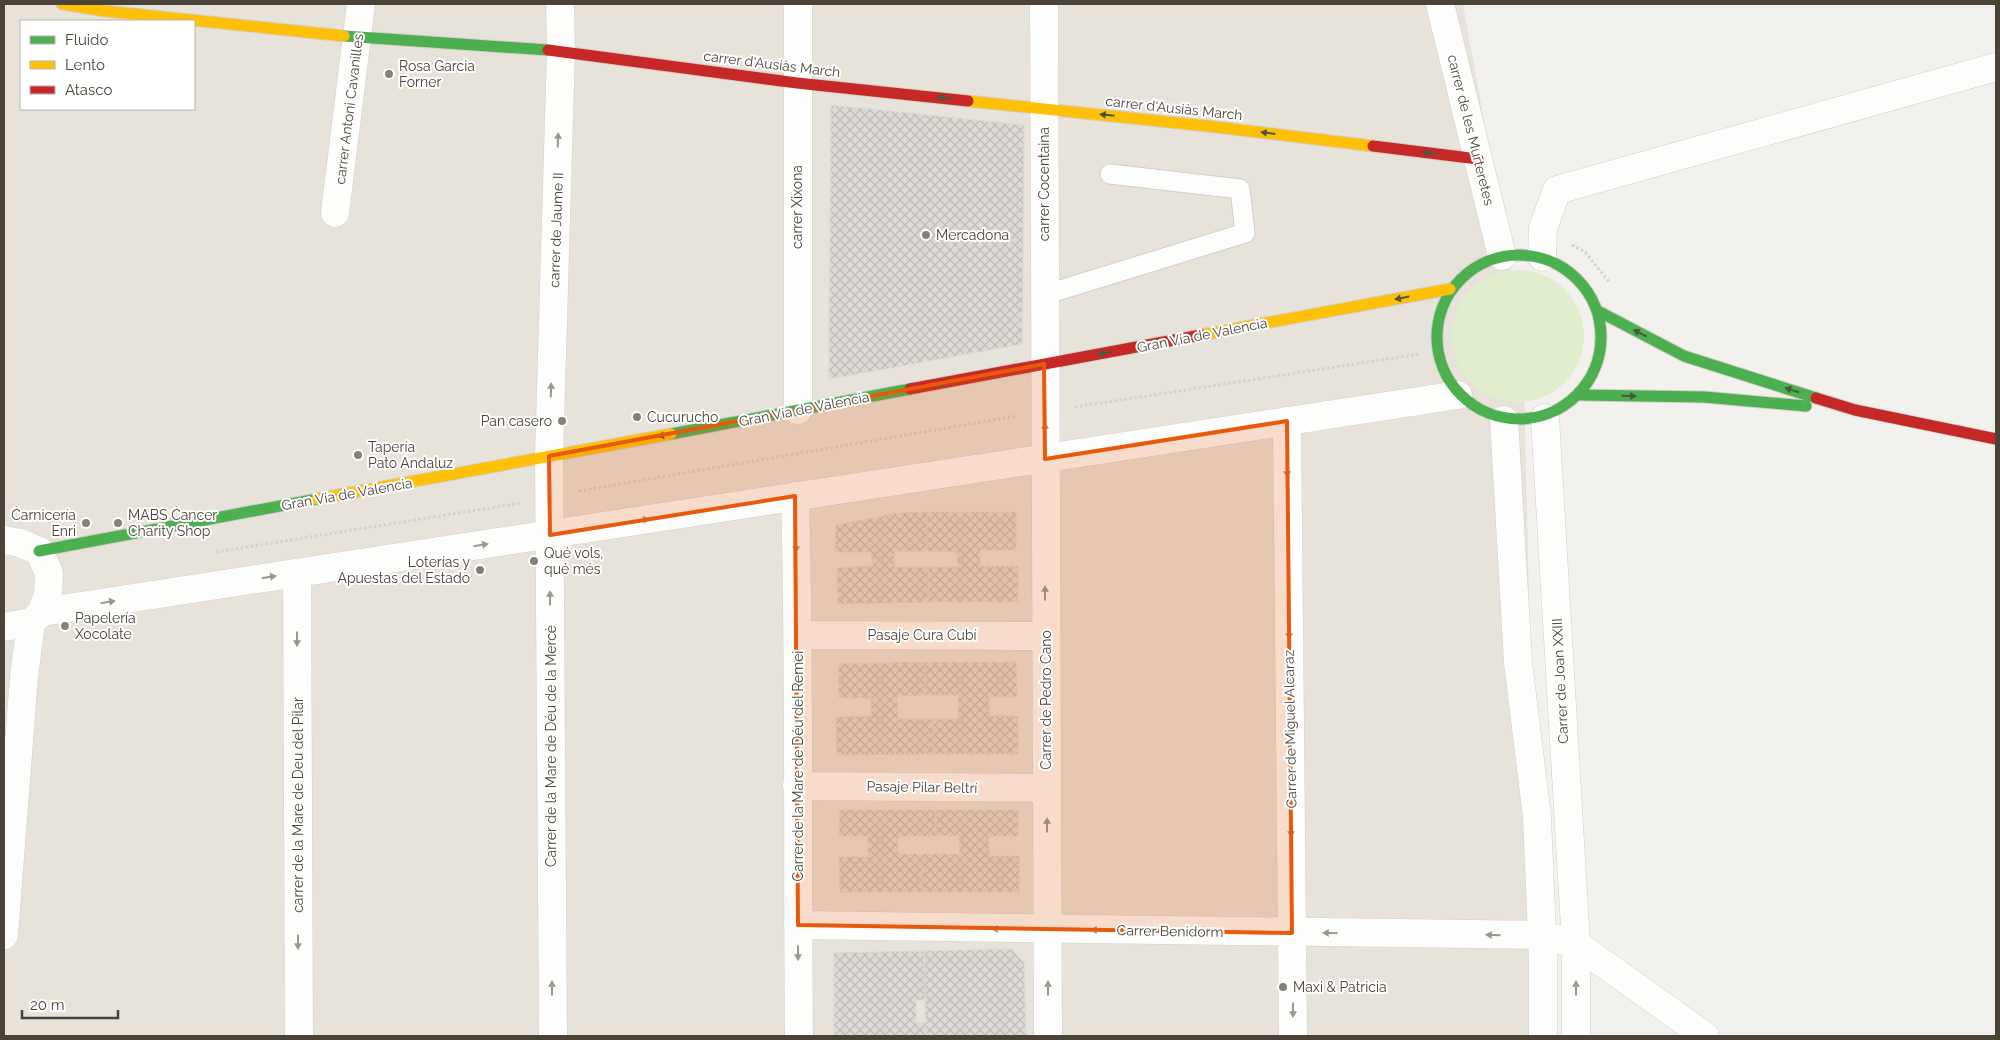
<svg xmlns="http://www.w3.org/2000/svg" width="2000" height="1040" font-family="Raleway,sans-serif">
	<defs>
		<pattern id="building-cross-hatch" width="8" height="8" patternUnits="userSpaceOnUse" patternTransform="scale(1.25)"><rect width="8" height="8" fill="#dddad6"/><path d="M0 0l8 8M0 8l8-8" fill="none" stroke="#bfbcb8"/></pattern>
	</defs>
	<rect width="100%" height="100%" fill="#f3f1ee"/>
	<!-- residential -->
	<path fill="#e7e3db" fill-rule="evenodd" d="M4,4H1463L1523,337L1539,1036H4ZM21,21H194V109H21Z"/>
	<!-- green -->
	<path fill="#e1eece" d="M1452 336a66 66 0 1 1 132 0a66 66 0 1 1-132 0Z"/>
	<!-- building -->
	<path fill="url(#building-cross-hatch)" stroke="#dbd8d3" d="M831,105L1024,125L1022,344L829,379Z
		M927,512H1016V550H980V566H1018V602H928V567H958L957,552L927,551Z
		M927,512V551H894L895,567H928V602L838,604L837,568L873,566L871,552H835L836,525L899,513Z
		M925,662L924,695L897,696L898,719H933L934,754L837,755L836,717L871,716V698H839L838,664Z
		M925,662H1016L1017,697H989V716H1018V754H934L933,719H958V695H924Z
		M840,810H936V836H898V854H922V892H840L839,857H868V836H839Z
		M936,810H1018V836H989V856H1019V892H922V854H960L959,835L936,836Z
		M1012,949L1024,963L1026,1036H926L924,951Z
		M924,951L925,1000H916V1023H926V1036H834V953Z"/>
	<g fill="none" stroke-linecap="round" stroke-linejoin="round">
		<!-- lane casing -->
		<g stroke="#d1cfcb" stroke-width="21">
			<path id="lane" d="M1044,295L1245,233L1240,189L1110,174"/>
		</g>
		<!-- street casing -->
		<g stroke="#d1cfcb" stroke-width="29">
			<path id="street" d="M798,4V410
				M1044,4L1048,1036
				M1440,4L1502,256
				M335,213L361,4
				M1542,257L1543,228L1557,190L1996,67
				M1545,418L1576,944L1705,1036
				M1504,420L1518,662L1537,817L1543,958V1036
				M1287,421L1293,1036
				M795,496C800,676 797,856 799,1036
				M4,540L20,543L39,551L49,573L48,594L42,612L31,622L4,627
				M297,573L299,1036
				M42,612L1458,395
				M799,635L1046,636
				M797,786L1047,788
				M798,925L1541,935L1576,944V1036
				M4,935L24,677L31,622
				M553,1036L549,456L561,51L560,4"/>
		</g>
		<!-- fast casing -->
		<g stroke="#d3cfc5" stroke-width="13">
			<path id="fast" d="M344,36L548,50
				M1437 337a82 82 0 1 1 164 0a82 82 0 1 1-164 0Z
				M1598,311L1684,356L1816,398
				M1581,395L1704,397L1806,406
				M671,434L910,389
				M39,551L317,499"/>
		</g>
		<!-- slow casing -->
		<g stroke="#d3cfc5" stroke-width="13">
			<path id="slow" d="M62,4L105,11L344,36
				M968,101L1216,127L1373,146
				M1201,335L1450,289
				M317,499L671,434"/>
		</g>
		<!-- jam casing -->
		<g stroke="#d3cfc5" stroke-width="13">
			<path id="jam" d="M548,50L797,83L968,101
				M1373,146L1478,159
				M910,389L1201,335
				M1816,398L1855,410L1996,439"/>
		</g>
		<!-- path -->
		<path stroke="#d3d1cc" stroke-width="3" stroke-dasharray="2.5 2.5" stroke-linecap="butt" d="M1572,245L1585,252L1610,283
			M1075,407L1420,354
			M579,491L1017,416
			M216,552L521,503"/>
		<!-- lane -->
		<use href="#lane" stroke="#fdfdfc" stroke-width="19"/>
		<!-- street -->
		<use href="#street" stroke="#fdfdfc" stroke-width="28"/>
		<!-- fast -->
		<use href="#fast" stroke="#4caf50" stroke-width="11"/>
		<!-- slow -->
		<use href="#slow" stroke="#ffc107" stroke-width="11"/>
		<!-- jam -->
		<use href="#jam" stroke="#c62828" stroke-width="11"/>
	</g>
	<!-- one-way arrows -->
	<defs><path id="oneway-solid" d="M-6-.8H1V-3.2L6.5 0L1 3.2V.8H-6Z" transform="scale(1.25)"/></defs>
	<g fill="#4b593d">
		<use href="#oneway-solid" transform="translate(945 98) rotate(-174)"/>
		<use href="#oneway-solid" transform="translate(1107 115) rotate(-174)"/>
		<use href="#oneway-solid" transform="translate(1268 133) rotate(-173)"/>
		<use href="#oneway-solid" transform="translate(1430 153) rotate(-173)"/>
		<use href="#oneway-solid" transform="translate(1402 298) rotate(169)"/>
		<use href="#oneway-solid" transform="translate(1640 333) rotate(-152)"/>
		<use href="#oneway-solid" transform="translate(1105 353) rotate(169)"/>
		<use href="#oneway-solid" transform="translate(945 383) rotate(169)"/>
		<use href="#oneway-solid" transform="translate(1792 390) rotate(-162)"/>
		<use href="#oneway-solid" transform="translate(1629 396) rotate(1)"/>
		<use href="#oneway-solid" transform="translate(665 435) rotate(169)"/>
	</g>
	<g fill="#9b9790">
		<use href="#oneway-solid" transform="translate(558 140) rotate(-88)"/>
		<use href="#oneway-solid" transform="translate(551 390) rotate(-88)"/>
		<use href="#oneway-solid" transform="translate(1045 430) rotate(-90)"/>
		<use href="#oneway-solid" transform="translate(1287 470) rotate(89)"/>
		<use href="#oneway-solid" transform="translate(642 520) rotate(-9)"/>
		<use href="#oneway-solid" transform="translate(481 545) rotate(-9)"/>
		<use href="#oneway-solid" transform="translate(796 545) rotate(89)"/>
		<use href="#oneway-solid" transform="translate(269 577) rotate(-9)"/>
		<use href="#oneway-solid" transform="translate(1045 593) rotate(-90)"/>
		<use href="#oneway-solid" transform="translate(550 598) rotate(-90)"/>
		<use href="#oneway-solid" transform="translate(108 602) rotate(-9)"/>
		<use href="#oneway-solid" transform="translate(1289 632) rotate(89)"/>
		<use href="#oneway-solid" transform="translate(297 639) rotate(90)"/>
		<use href="#oneway-solid" transform="translate(1047 825) rotate(-90)"/>
		<use href="#oneway-solid" transform="translate(1291 830) rotate(89)"/>
		<use href="#oneway-solid" transform="translate(999 929) rotate(-179)"/>
		<use href="#oneway-solid" transform="translate(1098 930) rotate(-179)"/>
		<use href="#oneway-solid" transform="translate(1330 933) rotate(-179)"/>
		<use href="#oneway-solid" transform="translate(1493 935) rotate(-179)"/>
		<use href="#oneway-solid" transform="translate(298 942) rotate(90)"/>
		<use href="#oneway-solid" transform="translate(798 953) rotate(90)"/>
		<use href="#oneway-solid" transform="translate(552 988) rotate(-90)"/>
		<use href="#oneway-solid" transform="translate(1048 988) rotate(-90)"/>
		<use href="#oneway-solid" transform="translate(1576 988) rotate(-90)"/>
		<use href="#oneway-solid" transform="translate(1293 1010) rotate(90)"/>
	</g>
	<!-- marked area -->
	<path fill="#e8590c" fill-opacity="0.2" stroke="#e8590c" stroke-width="4" stroke-linejoin="round" d="M1044,364L1045,459L1287,421L1292,933L798,925L795,496L550,535L549,456Z"/>
	<!-- markers -->
	<g fill="#868078" stroke="#fff" stroke-width="2">
		<circle cx="389" cy="74" r="5"/>
		<circle cx="926" cy="235" r="5"/>
		<circle cx="637" cy="417" r="5"/>
		<circle cx="562" cy="421" r="5"/>
		<circle cx="358" cy="455" r="5"/>
		<circle cx="86" cy="523" r="5"/>
		<circle cx="118" cy="523" r="5"/>
		<circle cx="534" cy="561" r="5"/>
		<circle cx="480" cy="570" r="5"/>
		<circle cx="65" cy="626" r="5"/>
		<circle cx="1283" cy="987" r="5"/>
	</g>
	<g text-anchor="middle" dominant-baseline="central" stroke-width="4" stroke-linejoin="round" paint-order="stroke">
		<!-- street labels -->
		<g font-size="14" fill="#4b4338" stroke="#fff">
			<text transform="translate(772 64) rotate(7)">carrer d'Ausiàs March</text>
			<text transform="translate(1174 108) rotate(6)">carrer d'Ausiàs March</text>
			<text transform="translate(349 109) rotate(-83)">carrer Antoni Cavanilles</text>
			<text transform="translate(1471 130) rotate(76)">carrer de les Murteretes</text>
			<text transform="translate(1044 184) rotate(-90)">carrer Cocentaina</text>
			<text transform="translate(797 207) rotate(-90)">carrer Xixona</text>
			<text transform="translate(556 230) rotate(-88)">carrer de Jaume II</text>
			<text transform="translate(1202 335) rotate(-11)">Gran Vía de Valencia</text>
			<text transform="translate(804 409) rotate(-11)">Gran Vía de Valencia</text>
			<text transform="translate(347 494) rotate(-10)">Gran Vía de Valencia</text>
			<text x="922" y="635">Pasaje Cura Cubí</text>
			<text transform="translate(1560 681) rotate(-93)">Carrer de Joan XXIII</text>
			<text transform="translate(1046 700) rotate(-90)">Carrer de Pedro Cano</text>
			<text transform="translate(1290 729) rotate(-91)">Carrer de Miguel Alcaraz</text>
			<text transform="translate(551 746) rotate(-90)">Carrer de la Mare de Déu de la Mercè</text>
			<text transform="translate(798 766) rotate(-90)">Carrer de la Mare de Déu del Remei</text>
			<text transform="translate(922 787) rotate(1)">Pasaje Pilar Beltrí</text>
			<text transform="translate(298 805) rotate(-90)">carrer de la Mare de Deu del Pilar</text>
			<text transform="translate(1170 931) rotate(1)">Carrer Benidorm</text>
		</g>
		<!-- poi labels -->
		<g font-size="14" fill="#4b4338" stroke="#fff" text-anchor="start">
			<text x="399" y="66">Rosa Garcia<tspan x="399" dy="16">Forner</tspan></text>
			<text x="936" y="235">Mercadona</text>
			<text x="647" y="417">Cucurucho</text>
			<text x="552" y="421" text-anchor="end">Pan casero</text>
			<text x="368" y="447">Tapería<tspan x="368" dy="16">Pato Andaluz</tspan></text>
			<text x="76" y="515" text-anchor="end">Carnicería<tspan x="76" dy="16">Enri</tspan></text>
			<text x="128" y="515">MABS Cancer<tspan x="128" dy="16">Charity Shop</tspan></text>
			<text x="544" y="553">Qué vols,<tspan x="544" dy="16">qué més</tspan></text>
			<text x="470" y="562" text-anchor="end">Loterías y<tspan x="470" dy="16">Apuestas del Estado</tspan></text>
			<text x="75" y="618">Papelería<tspan x="75" dy="16">Xocolate</tspan></text>
			<text x="1293" y="987">Maxi &amp; Patricia</text>
		</g>
	</g>
	<!-- border -->
	<rect width="2000" height="1040" fill="none" stroke="#4b4338" stroke-width="10"/>
	<!-- legend -->
	<rect x="20" y="20" width="175" height="90" fill="#ffffff" stroke="#b7b4af"/>
	<rect x="30" y="36" width="25" height="8" fill="#4caf50" stroke="#b7b4af"/>
	<text x="65" y="45" font-size="15" fill="#4b4338">Fluido</text>
	<rect x="30" y="61" width="25" height="8" fill="#ffc107" stroke="#b7b4af"/>
	<text x="65" y="70" font-size="15" fill="#4b4338">Lento</text>
	<rect x="30" y="86" width="25" height="8" fill="#c62828" stroke="#b7b4af"/>
	<text x="65" y="95" font-size="15" fill="#4b4338">Atasco</text>
	<!-- scale -->
	<path d="M22 1010v8h96v-8" fill="none" stroke="#4b4338" stroke-width="2.5"/>
	<text x="30" y="1010" font-size="15" fill="#4b4338" stroke="#ffffff" stroke-width="4" paint-order="stroke">20 m</text>
</svg>
